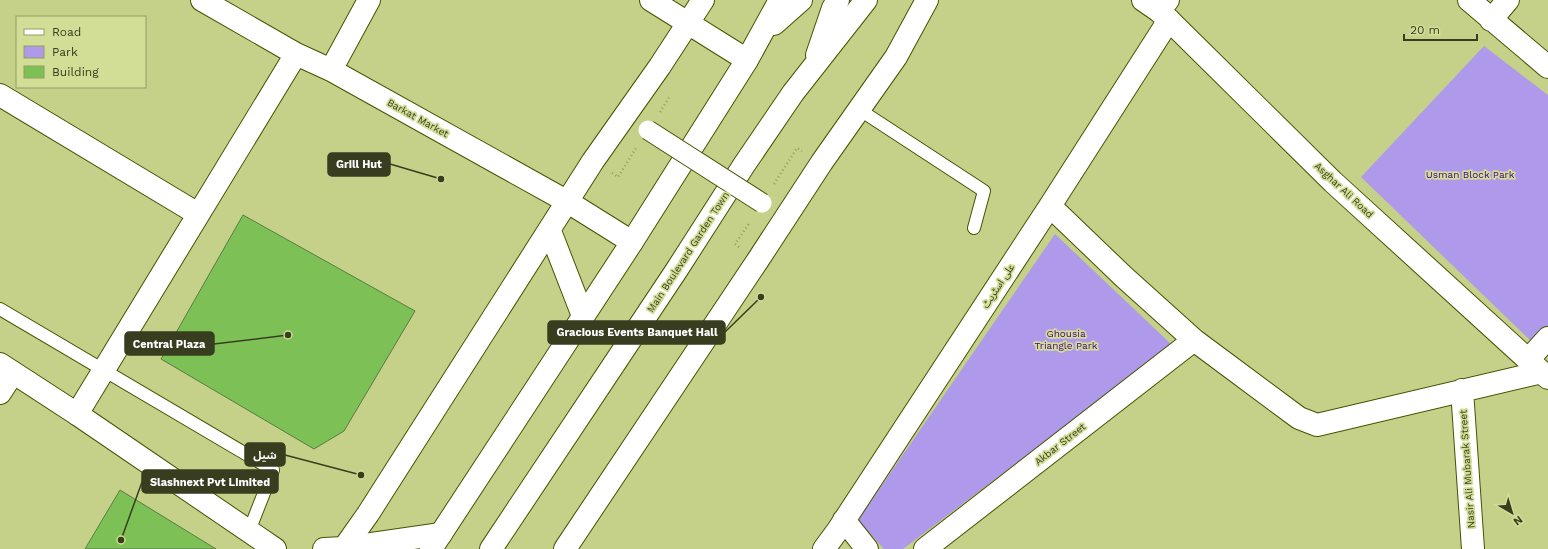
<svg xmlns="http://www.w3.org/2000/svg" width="1548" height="549" font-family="'Work Sans','Noto Sans Arabic',sans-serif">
	<rect width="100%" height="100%" fill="#c5d088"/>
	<!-- green -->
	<path fill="#ae99ea" d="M1484,46L1548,95V329L1534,344L1361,177Z
		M1055,234L1172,345L903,549H884L858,520Z"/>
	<!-- building -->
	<path fill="#7dc056" stroke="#587d44" d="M243,215L415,311L344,431L314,449L161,359Z
		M120,490L216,549H85Z"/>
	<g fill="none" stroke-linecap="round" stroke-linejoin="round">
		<!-- service casing -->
		<g stroke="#4a5101" stroke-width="14">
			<path id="service" d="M860,110L984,191L974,228
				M0,309L273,470L249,531"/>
		</g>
		<!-- minor casing -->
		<g stroke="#4a5101" stroke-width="24">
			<path id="minor" d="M202,0L296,54L331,70L568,202L632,242
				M651,0L747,60
				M1469,0L1548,67
				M1159,11L1168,0
				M1491,20L1508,0
				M331,70L369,0
				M0,95L198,214
				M1050,206L1124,277L1194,340L1299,418L1317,425L1542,372
				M550,231L583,316
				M1528,360L1548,338
				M1462,390L1473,549
				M0,393L13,373
				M77,414L296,54
				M844,520L867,549
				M344,548L368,514L593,161L660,66L703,0
				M565,549L758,260L822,162L896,57L927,0
				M824,549L838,530L1050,206L1169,20
				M925,549L1194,340"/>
		</g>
		<!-- tertiary casing -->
		<g stroke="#4a5101" stroke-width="24">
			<path id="tertiary" d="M1143,0L1159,11L1169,20L1333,182L1548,378
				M0,364L77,414L275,549
				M324,549L344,548L441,534"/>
		</g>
		<!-- secondary casing -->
		<g stroke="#4a5101" stroke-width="24">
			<path id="secondary" d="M774,24L801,0
				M817,55L833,8L838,0
				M431,549L632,242L747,60L780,0
				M491,549L676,271L744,165L793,93L866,0"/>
		</g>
		<!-- path -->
		<path stroke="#949c63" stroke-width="2.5" stroke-dasharray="1 3" stroke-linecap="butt" d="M660,112L670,96
			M612,173L618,177L636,148
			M774,184L797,148L802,151
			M739,247L735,244L750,222"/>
		<!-- service -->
		<use href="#service" stroke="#fff" stroke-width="12"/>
		<!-- minor -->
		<use href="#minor" stroke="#fff" stroke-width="22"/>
		<!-- tertiary -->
		<use href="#tertiary" stroke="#fff" stroke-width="22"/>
		<!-- secondary -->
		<use href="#secondary" stroke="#fff" stroke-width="22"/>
		<!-- pedestrian-bridge casing -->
		<g stroke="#4a5101" stroke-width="21" stroke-linecap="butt">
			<path id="pedestrian-bridge" d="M648,130L762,203"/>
		</g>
		<!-- pedestrian-bridge -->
		<use href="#pedestrian-bridge" stroke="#fff" stroke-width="19"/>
	</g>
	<g text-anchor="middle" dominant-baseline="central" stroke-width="3.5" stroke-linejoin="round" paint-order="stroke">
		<!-- street labels -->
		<g font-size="10" fill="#393d20" stroke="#d2dd95">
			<text transform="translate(418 118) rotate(29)">Barkat Market</text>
			<text transform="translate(1344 190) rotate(43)">Asghar Ali Road</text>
			<text transform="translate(688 252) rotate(-57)">Main Boulevard Garden Town</text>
			<text transform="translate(998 286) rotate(-57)">علی اسٹریٹ</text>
			<text transform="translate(1060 444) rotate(-38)">Akbar Street</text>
			<text transform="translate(1467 469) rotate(-94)">Nasir Ali Mubarak Street</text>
		</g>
		<!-- park labels -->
		<g font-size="10" fill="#450189" stroke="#d2dd95">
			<text x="1470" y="174">Usman Block Park</text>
			<text x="1066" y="333">Ghousia<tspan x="1066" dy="12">Triangle Park</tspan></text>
		</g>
	</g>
	<!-- callouts -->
	<path fill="none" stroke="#393d20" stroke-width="1.5" d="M441 179L390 164M761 297L725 332M288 335L214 344M361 475L285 455M121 540L142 482"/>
	<g fill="#393d20" stroke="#d2dd95" stroke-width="1.5">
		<circle cx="441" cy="179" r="4"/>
		<circle cx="761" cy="297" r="4"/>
		<circle cx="288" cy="335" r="4"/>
		<circle cx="361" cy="475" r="4"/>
		<circle cx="121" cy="540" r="4"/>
	</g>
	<g fill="#393d20" stroke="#393d20" stroke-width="1.5">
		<rect x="328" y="153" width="62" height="23" rx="4"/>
		<rect x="548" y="321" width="177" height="23" rx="4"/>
		<rect x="125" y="332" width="89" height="23" rx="4"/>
		<rect x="245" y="443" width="40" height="23" rx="4"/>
		<rect x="142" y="470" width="136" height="23" rx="4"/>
	</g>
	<g font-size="11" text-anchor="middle" font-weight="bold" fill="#fff">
		<text x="359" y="168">Grill Hut</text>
		<text x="637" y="336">Gracious Events Banquet Hall</text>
		<text x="169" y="348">Central Plaza</text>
		<text x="265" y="459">شیل</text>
		<text x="210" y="486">Slashnext Pvt Limited</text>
	</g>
	<!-- legend -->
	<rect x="16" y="16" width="130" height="72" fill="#d2dd95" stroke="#959d66"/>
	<rect x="24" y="29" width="20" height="6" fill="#ffffff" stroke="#959d66"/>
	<text x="52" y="36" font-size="12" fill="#393d20">Road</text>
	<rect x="24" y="46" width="20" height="12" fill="#ae99ea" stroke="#959d66"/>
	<text x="52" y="56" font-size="12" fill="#393d20">Park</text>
	<rect x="24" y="66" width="20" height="12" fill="#7dc056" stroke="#959d66"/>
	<text x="52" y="76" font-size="12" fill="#393d20">Building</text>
	<!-- north arrow -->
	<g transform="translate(1512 513) rotate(142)" stroke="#d2dd95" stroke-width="3" paint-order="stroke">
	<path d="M0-3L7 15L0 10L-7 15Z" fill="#393d20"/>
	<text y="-6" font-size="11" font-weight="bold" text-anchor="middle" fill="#393d20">N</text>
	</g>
	<!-- scale -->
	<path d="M1404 34v6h73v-6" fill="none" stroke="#393d20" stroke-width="2"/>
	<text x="1410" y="34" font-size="12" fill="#393d20" stroke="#d2dd95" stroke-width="3" paint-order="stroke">20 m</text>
</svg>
